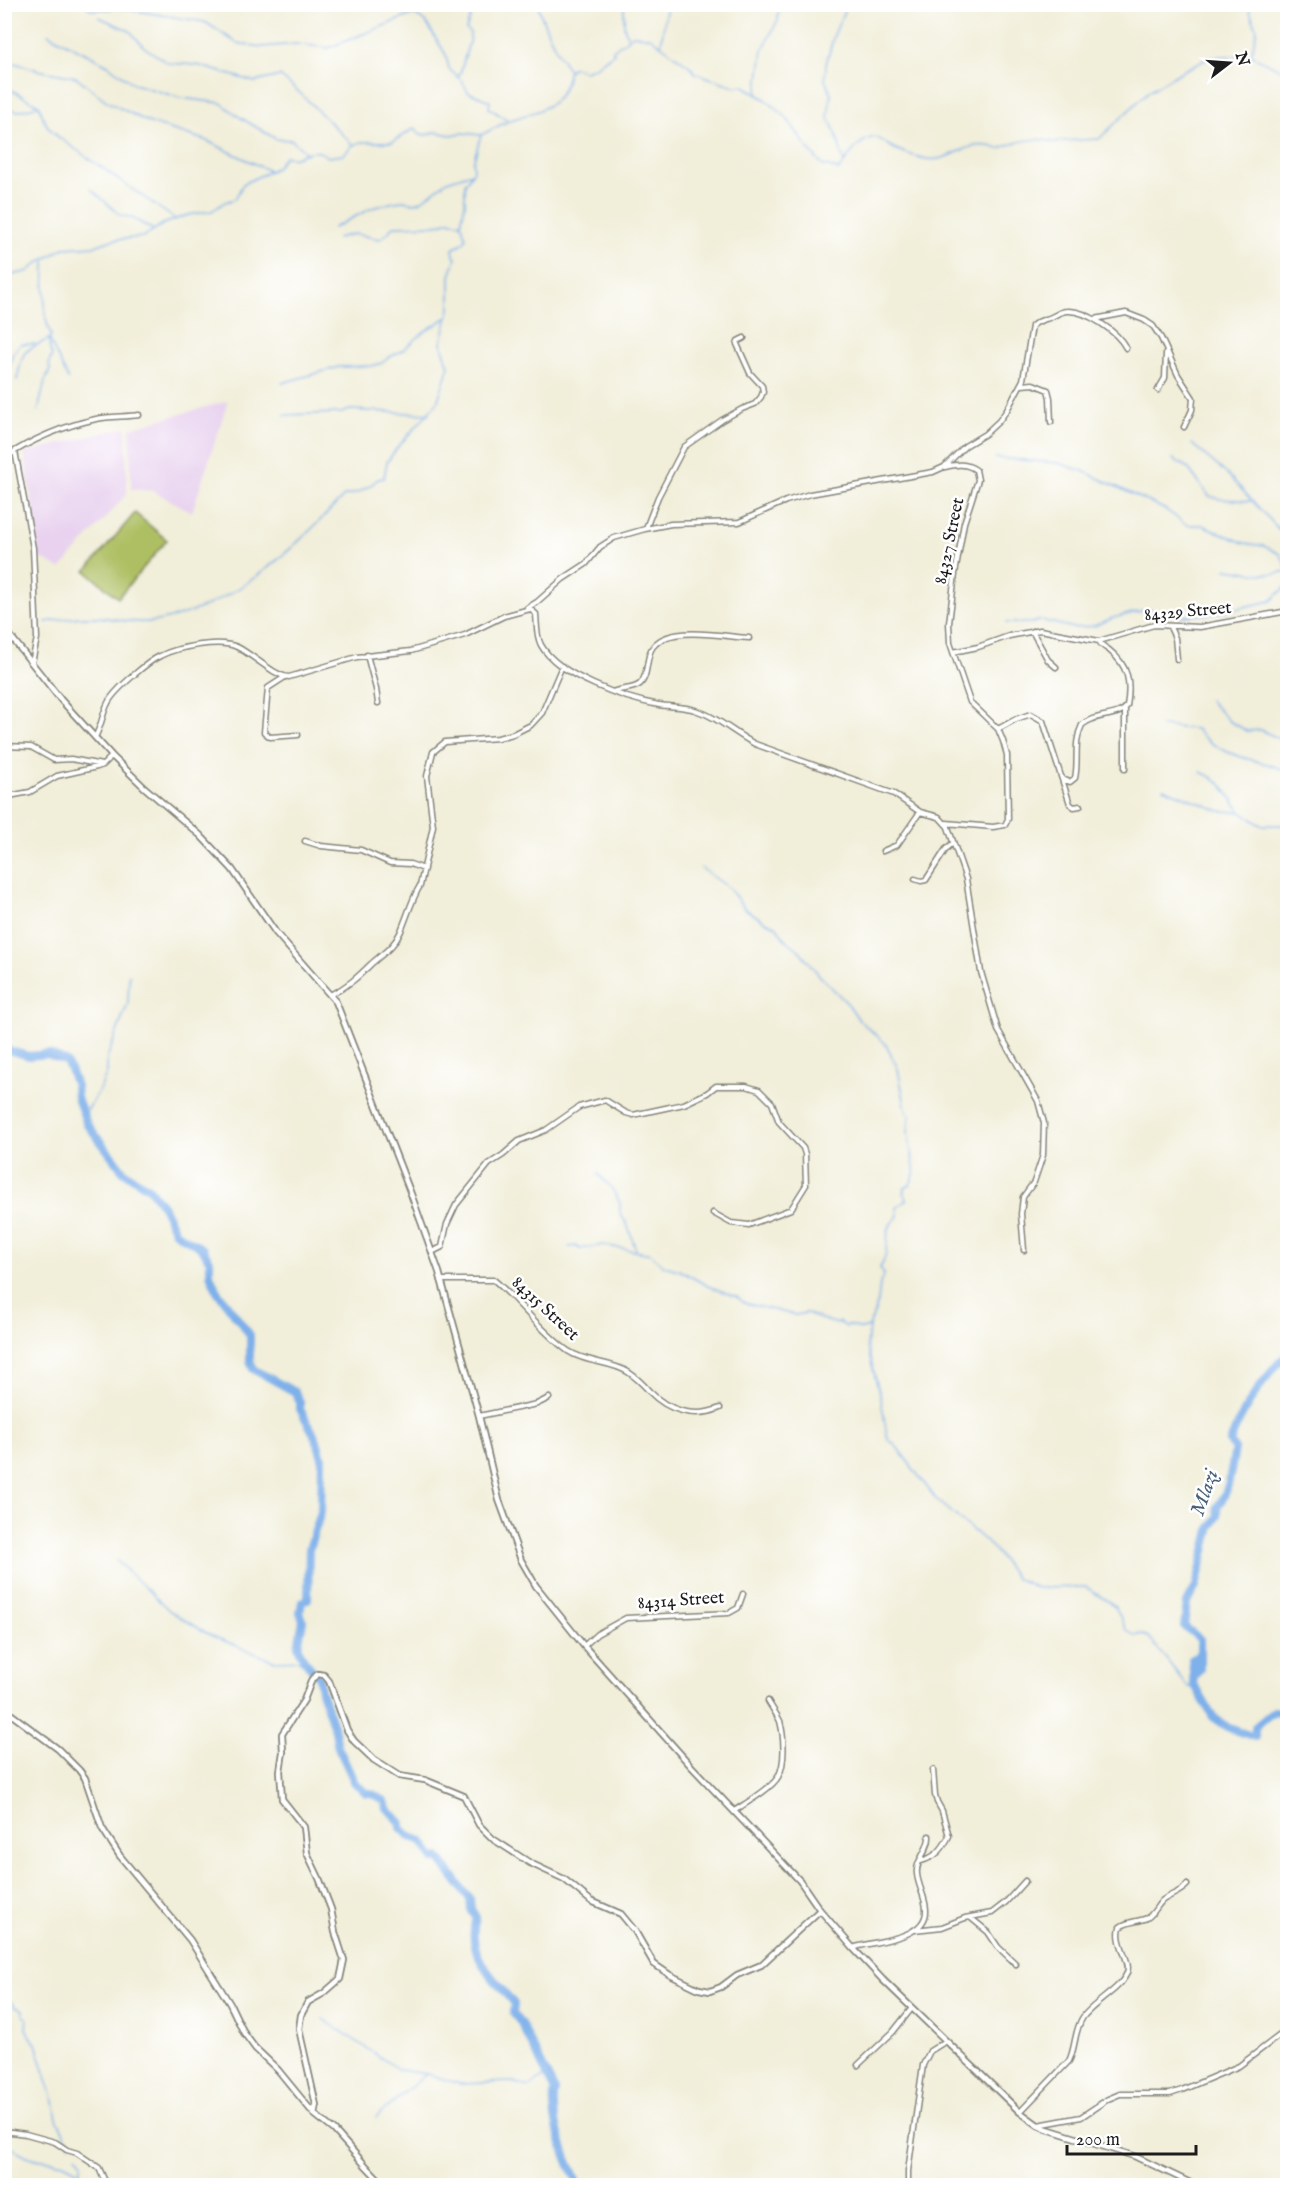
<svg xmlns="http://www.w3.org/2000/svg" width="1292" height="2190" font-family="'IM FELL English',serif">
	<rect width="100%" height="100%" fill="#fff"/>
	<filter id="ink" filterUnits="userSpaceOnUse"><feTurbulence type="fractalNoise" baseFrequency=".0167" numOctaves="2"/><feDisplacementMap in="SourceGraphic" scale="12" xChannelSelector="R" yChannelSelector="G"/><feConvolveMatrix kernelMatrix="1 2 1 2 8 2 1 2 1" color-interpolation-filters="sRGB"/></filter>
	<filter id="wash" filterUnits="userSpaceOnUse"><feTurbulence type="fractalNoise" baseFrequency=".008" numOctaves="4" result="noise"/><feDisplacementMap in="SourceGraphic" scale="24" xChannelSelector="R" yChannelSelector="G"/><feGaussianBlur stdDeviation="1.35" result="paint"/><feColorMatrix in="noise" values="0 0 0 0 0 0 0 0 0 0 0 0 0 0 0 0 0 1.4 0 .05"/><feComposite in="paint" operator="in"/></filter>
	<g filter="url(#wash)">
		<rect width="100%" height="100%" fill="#f1eed9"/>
		<!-- built -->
		<path fill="#e8d2ef" d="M228,401L192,512L153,491L131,489L130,428Z
			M126,427L127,494L60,569L38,556L36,527L24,453Z"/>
		<!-- pitch -->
		<path fill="#aebf63" stroke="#656e40" stroke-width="1.5" d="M135,513L167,540L118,598L86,571Z"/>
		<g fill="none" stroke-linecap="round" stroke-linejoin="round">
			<!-- stream -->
			<path stroke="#7eb0ea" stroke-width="1.5" d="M84,4L92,10L118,8L205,22L237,43L261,47L297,44L328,48L416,13
				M399,4L404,5L427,24L446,55L449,69L462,81L468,92L490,101L489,108L509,121
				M538,4C541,20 559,58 569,70
				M624,4V26L628,39
				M1247,4L1257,30L1251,55
				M1281,8L1287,44L1286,72
				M99,17L130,31L144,47L168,63L197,65L255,82L280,76L301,94L353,145
				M48,34L108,65L134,84L181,98L221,103L241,118L276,139L292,140L306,153
				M661,45L667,4
				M4,60L42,71L76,77L108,102L150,123L205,140L270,171
				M458,77L459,74H460L470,39V33L466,29L472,13L463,4
				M4,86L40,106C43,122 48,129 61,139L175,219
				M757,95L763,49L778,20L779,4
				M4,108L18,111L39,106
				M844,163L836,133L828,117L831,94L825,80L826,64L834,35L847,4
				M91,189L120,215L132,218L152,229
				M333,228L372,208L394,202L403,201L415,203L421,201L447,181L472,173
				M337,238L354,234L380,239L389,232L391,228L395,226L437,225L449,221L460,223
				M4,277L29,271L35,265L64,248L95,246L112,240L143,237L163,224L188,215L212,211L225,202L235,199L243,184L276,168L285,156C300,163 310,142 328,157L343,155L353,145L361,142H392L415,128L420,134L426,135L435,132L451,135L462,133L481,135
				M17,380C24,348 21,353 49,339L68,379
				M282,383L339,367L372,366L382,363L388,358L403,350L424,332L449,316
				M4,385L13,353L21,344H35
				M38,411L45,381L50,370L49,362L52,356L49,345L51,334C42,321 45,278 45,261
				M284,415L341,413L350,410L429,414
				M1192,444L1229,476L1288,539
				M995,458L1058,463L1083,471L1166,510L1187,525H1202L1244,543L1264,546L1280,554L1288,570
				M1173,459L1188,468L1209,496L1219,499L1251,501
				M1226,569C1247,571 1265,578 1287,571
				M46,622C62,619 80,616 96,617C114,618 133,624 151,622C232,610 290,552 344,496C358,494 368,489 378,479L384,478L387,462L397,448L437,403L449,366L441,343L450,309V276L456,258L454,256L453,249L464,242L466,238L461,223L465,204V184L474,170L473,163L481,135C491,130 501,124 511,120C542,109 562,108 569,70L574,67L584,71C598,68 603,60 614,53L613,50L633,35L650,37L692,68L695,73L737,87L742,85L765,99L786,117L809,150L822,165L839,170C847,159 857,142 871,138C877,136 883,141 888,145C898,151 915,157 927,159C953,163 968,136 999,149C1015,142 1039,135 1055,143L1062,141L1099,139L1149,91L1184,70L1211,57L1251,55L1288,73
				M1006,623H1032L1041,620L1074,628L1094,626L1113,618L1149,609L1167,615L1184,616L1211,614L1271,601L1288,585
				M1209,700L1229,721L1247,731L1261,730L1288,743
				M1161,726L1196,729C1210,747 1234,756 1256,761C1266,764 1279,766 1288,773
				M1201,772C1227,784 1224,790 1240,810
				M1163,788L1220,811L1241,812L1261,825H1288
				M701,868L729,888L744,908L764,921L776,926L784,938L799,950L819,975L848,1004L859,1020L885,1043L898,1069L906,1110L910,1116L908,1133L915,1173L910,1185L905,1188L904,1194L906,1200L897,1207L898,1216C894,1221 891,1222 889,1228C885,1242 889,1255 880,1268L884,1274L880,1283L878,1302L869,1327
				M84,1116L101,1087L107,1072V1058L128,1003L129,974
				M598,1174L611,1187L620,1203V1214L627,1224L636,1250
				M569,1247L575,1246L580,1249L603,1245L651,1254L664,1266L679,1270L708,1286L737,1297L744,1303L795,1315L808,1313L812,1316L837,1324L839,1322L846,1327L847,1325L862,1329L869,1327L867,1346L881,1399L886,1430L888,1439L896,1446L936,1499L992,1547L1016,1578L1037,1588L1086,1587L1115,1606L1126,1629L1136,1636L1140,1634L1149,1637L1187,1686L1196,1689
				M117,1561L170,1611L210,1635L274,1661L304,1660
				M4,1994L15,2007L23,2010V2015L27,2018L26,2029L36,2044L54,2102L57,2119L70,2145
				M323,2019L399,2070L427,2074L460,2084L512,2082L529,2087L547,2075
				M376,2117L425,2075
				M4,2145C15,2148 21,2154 30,2157C51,2165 61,2155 79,2174
				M76,2155L82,2162L79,2174L86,2186"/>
			<!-- river -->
			<path stroke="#7eb0ea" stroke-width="8" d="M4,1049L29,1056L48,1054L65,1061L70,1069L76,1086L77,1098L87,1124L124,1172L150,1189L164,1208L175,1232L203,1249L210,1262V1274L217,1291L250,1335V1360L253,1369L295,1392L300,1402V1409L316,1438L322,1457L321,1512L309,1549L308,1599L302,1602L300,1612L303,1620L298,1647L304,1660L316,1674
				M1288,1353C1264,1378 1242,1410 1230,1442L1235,1449C1231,1469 1230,1491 1217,1507L1218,1516L1211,1526L1196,1586L1187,1603L1184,1626L1200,1639V1653L1192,1659L1194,1684L1213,1717L1229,1728L1255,1737V1727L1274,1711L1288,1713
				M319,1678L321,1691L335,1731L338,1747L355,1783L366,1793H371L385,1801L387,1808L401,1823V1828L409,1836L422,1841L434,1859L438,1857L470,1899L471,1909L476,1917C465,1955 493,1977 514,2004L513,2013L521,2023L555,2091C549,2116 567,2163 580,2186
				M1193,1679L1200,1669V1653"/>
		</g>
	</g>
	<g filter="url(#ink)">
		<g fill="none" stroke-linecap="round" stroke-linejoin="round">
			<!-- minor casing -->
			<g stroke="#86857a" stroke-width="7">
				<path id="minor" d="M1095,319L1126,313L1144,320L1153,326L1161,338L1178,375L1193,398L1192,410L1184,427
					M1022,385L1033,384L1048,390L1050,398L1051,422
					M1158,390L1165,378L1166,353
					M15,451L33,548L37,638L32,663
					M4,458C31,440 64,426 96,419C110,416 125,417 139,415
					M945,467C957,464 966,463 976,470L978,480L964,523L955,574L949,623L950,643L970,702L998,729L1003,741L1007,755L1008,819L1005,825L993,827L946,823
					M646,528L658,497L684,447L722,420L742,409L755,404L761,397L763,392L762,386L750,373L737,344L738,341L744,338
					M527,608L537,602L563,579L586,564L600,547L614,538L645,529L671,524L739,522L786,501L810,494L933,472L944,467L965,446L985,434L999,421L1007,410L1023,380L1032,326C1037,321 1042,320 1049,318C1055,316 1060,311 1067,311C1086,310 1117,331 1126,348
					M1170,627L1175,638L1177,659
					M1032,631L1048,660L1056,667
					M953,652L978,647L1009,636L1040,630L1099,641L1154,625L1200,627L1288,611
					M367,655L376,689L378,703
					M285,677L268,688L264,732L270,737L298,735
					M613,692C621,688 633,690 640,684C648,677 646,660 651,650C665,623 724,637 749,638
					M998,729L1016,719L1031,714L1043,721L1070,804L1074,807L1080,806
					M95,737C103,724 102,710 111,698C119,687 147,662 160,656C177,647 220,639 237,647C252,654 274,676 289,677L357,657L411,651L465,635L504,616L530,609L536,614C537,624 536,636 541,645C558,676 626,699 659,705C671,707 684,706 695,710C718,717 734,733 755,744L894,794L920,812L939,817L948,827L966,879L981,972L998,1030L1038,1101L1044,1123L1043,1155L1034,1182L1023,1197L1021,1214L1024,1250
					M4,746L31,747L54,760L71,759L102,765
					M1125,769V710
					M1062,779L1070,782L1075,778C1079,761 1073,743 1082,725C1095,713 1119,718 1127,706C1131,683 1129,666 1109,650C1104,646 1102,647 1099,641
					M4,797L30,792L57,776L97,767L103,765L112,756
					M305,841L321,846L361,850L390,863L410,864L424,869
					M883,851L897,845L920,812
					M915,879L921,881L926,880L946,849L953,843
					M330,995C347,987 358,977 371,964C382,954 394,947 400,933C406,920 413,896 420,886L433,826L427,776L433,752L445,742L498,738L513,734L531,725L542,713L562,666
					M432,1252L442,1247L447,1224L456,1205L489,1164L503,1155L519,1141L546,1130L579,1107L605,1100L626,1113L633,1115L684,1104L707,1093L716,1086H746L759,1090L772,1103L779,1122L803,1148L805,1154L806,1185L791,1209L749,1225L731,1223L713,1213
					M441,1280H494C519,1301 542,1333 568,1351C586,1363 610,1361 628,1372C637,1378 642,1383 649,1391C668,1411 695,1419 720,1408
					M479,1416L537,1404L549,1398
					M584,1646L597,1634L626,1618L729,1613L738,1608L743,1594
					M734,1811C746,1803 771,1789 778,1777C786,1763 784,1736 780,1721C777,1715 772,1708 768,1701
					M921,1861C936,1857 942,1850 949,1836L942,1811L937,1802L935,1795L933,1770
					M971,1918L988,1932L998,1947L1016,1964
					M914,1930L942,1927L965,1918L992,1913L1006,1902L1025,1881
					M853,1948C871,1941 927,1940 926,1910C926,1898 918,1886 917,1874C915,1860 930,1850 929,1836
					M858,2065L893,2032L912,2008
					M1020,2112L1069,2061C1076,2047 1074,2030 1083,2017C1095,2001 1119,1991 1127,1973C1132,1961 1115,1944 1120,1927C1128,1921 1138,1922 1147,1918C1155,1913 1157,1905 1163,1900C1171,1894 1180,1893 1187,1885
					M1038,2125L1081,2117L1108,2099L1120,2094H1170L1182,2090L1239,2066L1288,2029
					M4,2131L26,2134L55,2142L67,2150L77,2153L99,2168L107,2186
					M908,2186V2171L923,2065L930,2051L946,2041"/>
			</g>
			<!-- tertiary casing -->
			<g stroke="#86857a" stroke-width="8">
				<path id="tertiary" d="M4,628L61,700L112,756L144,787L200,835L232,869L276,933L336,1002L411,1194L439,1272L479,1416L499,1500L521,1560L536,1586L584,1646L692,1767L800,1881L820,1910L853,1948L883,1980L1020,2112L1038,2125L1047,2129L1134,2156L1197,2186
					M4,1709L58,1749L79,1770L85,1778L102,1828L120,1856L190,1940L230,2004L244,2033L255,2048L278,2070L314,2114L334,2130L366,2166L385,2186
					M314,2114L316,2105L299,2029L301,2015L308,2002L324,1993L340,1979L344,1960L335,1932L331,1909L319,1878L307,1853L304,1827L282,1799L280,1771L283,1752L282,1734L304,1700L312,1679L318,1674L324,1675L329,1681L347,1730L354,1741L374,1760L399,1776L425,1780L464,1796L479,1825L493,1839L530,1863L564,1879L591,1901L621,1914L635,1931L654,1964L670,1975L699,1989L710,1991L721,1987L737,1975L761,1965L820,1910"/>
			</g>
			<!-- minor -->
			<use href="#minor" stroke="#fff" stroke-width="4"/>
			<!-- tertiary -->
			<use href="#tertiary" stroke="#fff" stroke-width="4.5"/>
		</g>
	</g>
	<g text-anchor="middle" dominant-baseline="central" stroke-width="5" stroke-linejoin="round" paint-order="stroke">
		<!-- street labels -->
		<g font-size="18" fill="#1c1c1c" stroke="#fff">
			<text transform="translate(950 541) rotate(-78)">84327 Street</text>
			<text transform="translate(1188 612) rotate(-5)">84329 Street</text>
			<text transform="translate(545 1309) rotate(43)">84315 Street</text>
			<text transform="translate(681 1601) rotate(-4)">84314 Street</text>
		</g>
		<!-- water labels -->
		<g font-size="20" font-style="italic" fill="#485f79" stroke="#fff">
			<text transform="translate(1205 1493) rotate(-71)">Mlazi</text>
		</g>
	</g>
	<!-- margin -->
	<rect width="1292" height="2190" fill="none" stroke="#fff" stroke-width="24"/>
	<!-- north arrow -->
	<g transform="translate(1229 63) rotate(73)" stroke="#ffffff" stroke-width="4.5" paint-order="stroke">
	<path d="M0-4.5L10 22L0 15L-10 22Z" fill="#1c1c1c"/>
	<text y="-9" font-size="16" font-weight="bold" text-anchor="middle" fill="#1c1c1c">N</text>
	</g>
	<!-- scale -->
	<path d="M1067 2145v9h129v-9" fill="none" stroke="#1c1c1c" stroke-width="3"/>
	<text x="1076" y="2145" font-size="18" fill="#1c1c1c" stroke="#ffffff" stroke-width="4.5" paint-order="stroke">200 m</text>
</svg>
